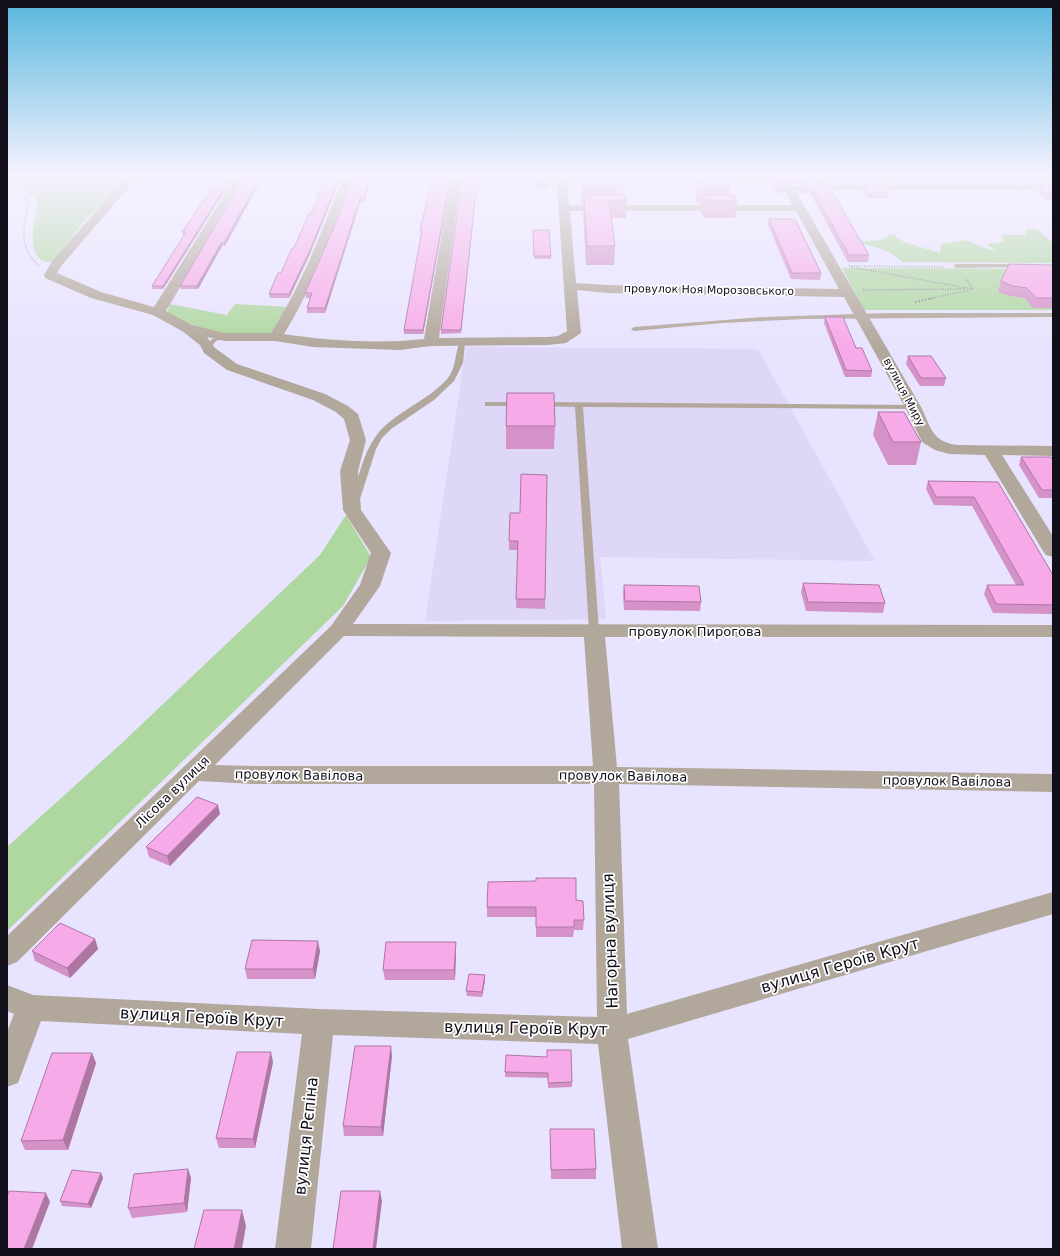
<svg xmlns="http://www.w3.org/2000/svg" width="1060" height="1256" font-family="'DejaVu Sans',sans-serif">
	<rect width="100%" height="100%" fill="#e8e3fe"/>
	<!-- built -->
	<path fill="#ded7f8" d="M941,173H1053V182H947Z
		M466,347L758,349L875,561L600,557L606,619L425,621Z"/>
	<!-- green -->
	<path fill="#afd7a0" d="M7,173H130L105,202L86,219L53,262C49,262 43,262 41,260C26,250 36,214 38,199L7,183Z
		M1025,229H1037L1053,243V263L902,262C891,251 878,247 862,244L861,241L882,240L889,235H894L904,242L940,253L941,244L966,240L987,249L995,250L987,244L1003,242L1002,235H1027Z
		M842,268L1053,269V310H864Z
		M170,304L227,315L235,304L288,307L271,333L227,335L193,325L167,313Z
		M346,515L371,557L343,606L7,931V847L122,743L320,555Z"/>
	<g fill="none" stroke-linecap="round" stroke-linejoin="round">
		<!-- path-far1 -->
		<path stroke="#8a859a" stroke-width="1.5" stroke-dasharray="1 1.5" stroke-linecap="butt" d="M7,188L29,200C24,227 17,245 39,266
			M849,266L944,267
			M851,267L972,289
			M965,278L973,289
			M863,290L964,289
			M928,299L970,290"/>
		<!-- path -->
		<path stroke="#8a859a" stroke-width="2" stroke-dasharray="1.5 2" stroke-linecap="butt" d="M915,302L933,298"/>
		<!-- service -->
		<path fill="#b2a79b" fill-rule="evenodd" d="M875,173H880L889,188H885Z
			M1021,264L1024,266L1023,267L956,268L953,266L956,264Z
			M888,313H1053V317L805,319L722,323L634,331L631,329L634,327L763,317Z
			M225,335L228,337L227,338L216,341L210,348L205,347L212,339Z
			M460,342L465,343L463,363L454,381L434,400L391,429L382,438L376,449L359,502L355,505L352,504L351,502C358,481 362,455 376,436C392,413 427,402 447,379C457,368 454,354 460,342Z
			M485,402H520L524,404L520,406H485Z
			M539,402L913,405L917,407L913,409L583,407L599,631L594,634L589,631L575,407L542,406L538,404Z"/>
		<!-- minor -->
		<path fill="#b2a79b" fill-rule="evenodd" d="M130,173H141L62,265L57,273L101,292L154,307L238,173H248L166,311L192,325L225,333H271C303,283 323,228 345,173H355C334,229 315,284 284,334C330,341 379,344 424,339L452,173H462L439,338L548,337L558,336L567,331L556,173H566L569,205H792L783,187L784,185H829L830,187L829,189L825,190H795L921,407C931,427 931,441 957,445L1053,446V456L1002,455L1053,536V557L1046,555L1043,551L985,455L949,454L935,450L922,442L905,407L844,297L608,293L577,290L581,333L566,343L548,345L431,346L400,350L313,347L275,341H225L207,337L215,348L237,364L325,394L348,406L358,414L366,440L358,471L361,510L391,553L380,586L353,624L1053,625V637H605L617,767L1053,774V792L619,784L627,1014L1053,892V914L628,1039L658,1249H622L598,1044L333,1035L311,1249H275L302,1034L41,1021L18,1083L7,1087V1032L14,1014L7,1011V985L33,995L319,1009L597,1017L594,784H254L199,781L17,962L7,966V936L331,626L360,585L371,553L343,510L340,471L350,440L344,419L336,412L313,400L227,370L204,353L200,345L182,331L153,315L91,298L45,278L44,275L53,260ZM570,211H796L839,289L608,285L576,283ZM344,636L584,637L593,766H254L215,765Z
			M706,173H800L803,176C797,183 725,177 711,176Z"/>
		<!-- tertiary -->
		<path fill="#b2a79b" fill-rule="evenodd" d="M811,173H822L828,184H1053V190H825L821,189Z"/>
	</g>
	<!-- wall -->
	<path fill="#d492c8" d="M218,173H236L163,289H152V286L184,235H183L182,232L217,181L220,175H219Z
		M373,173L364,203H360L325,313H307V308L310,298H306L305,293L332,232Z
		M431,173H452L423,334H404V330L422,233H420V230L433,175H431Z
		M463,173L480,183L475,202L461,333L441,334V330Z
		M534,173L549,184V188H534Z
		M770,173L812,178L811,184H784L785,187L784,193H777L769,179Z
		M851,173H878L876,182H857Z
		M1018,173H1053V183L1028,182Z
		M582,181L623,186V195L627,201L626,218H611L615,246L614,265H586L583,212V204H582L581,198Z
		M697,181L731,186L730,195L737,201L735,218H704L701,212L702,204H698L696,198Z
		M798,185L829,187L869,255L868,262H848L810,193H799L798,192Z
		M864,185L889,192L888,198H868L863,192Z
		M1053,185V200H1046L1037,192L1039,186Z
		M255,191L225,246H222L198,289H181L180,286Z
		M311,214L310,254L289,298H270L269,294L281,273Z
		M769,219L821,273L820,280L791,279L768,225Z
		M533,230L551,256V259H534Z
		M1053,265V308H1033L1025,298L1010,296L998,292L1001,281Z
		M825,317L856,348L872,371L871,377H845L824,323Z
		M908,356L946,378L944,386H920L906,364Z
		M878,412L921,442L916,465H888L873,435Z
		M506,426H555L554,449H506Z
		M1021,457L1053,460V498H1039L1019,465Z
		M547,475L545,609L516,608L518,550H509V541L520,513Z
		M928,481L998,482L1053,575V614L993,613L984,594L987,585H1016L972,506L934,505L926,489Z
		M803,583L885,603L883,613L806,611L801,592Z
		M624,585L701,602L700,611L624,610L623,594Z
		M220,814L170,866L149,857L146,847Z
		M576,900L584,920L583,930H574L573,937H536V917H487V907Z
		M95,939L98,949L70,978L35,961L32,951Z
		M456,942V952L455,980H385L383,970Z
		M320,951L315,979H247L245,969Z
		M485,975V980L482,997L467,996L466,991Z
		M92,1053L96,1063L68,1150H25L21,1141Z
		M506,1055L572,1082V1087L548,1088V1078L505,1077Z
		M392,1056L383,1136H344L343,1126Z
		M273,1062L255,1148H219L216,1138Z
		M550,1129L596,1169V1179H551Z
		M188,1169L191,1178L187,1212L132,1218L128,1208Z
		M101,1173L103,1178L91,1208L62,1206L60,1201Z"/>
	<!-- shaded-wall -->
	<path fill="#ad77a2" d="M234,173H236L163,289V286Z
		M264,173H266L255,191L225,246L224,243L254,188Z
		M341,173H343L310,254L289,298V294Z
		M371,173H373L364,203V198Z
		M451,173H452L423,334V330Z
		M480,173V183L475,202L461,333L475,199Z
		M360,199V203L325,313V308Z
		M221,243L222,246L198,289L197,286Z
		M218,805L220,814L170,866L167,856Z
		M95,939L98,949L70,978L67,968Z
		M318,941L320,951L315,979L313,969Z
		M456,942V952L455,980L454,970Z
		M485,975V980L482,997V992Z
		M391,1046L392,1056L383,1136L381,1127Z
		M271,1052L273,1062L255,1148L253,1139Z
		M92,1053L96,1063L68,1150L63,1140Z
		M188,1169L191,1178L187,1212L184,1203Z
		M101,1173L103,1178L91,1208L88,1204Z
		M380,1191L382,1201L376,1249H373Z
		M46,1193L50,1202L32,1249H24Z
		M242,1210L246,1226L242,1249H234Z"/>
	<!-- building -->
	<path fill="#f7aae8" stroke="#ad77a2" d="M221,173H234L163,286H152L186,232H182L217,181Z
		M246,173H264L254,188L224,243H221L197,286H180Z
		M327,173H341L310,250L289,294H269L278,273H281L292,248H294L309,214H311Z
		M355,173H371L364,198L360,199L325,308H307L312,293H305L332,232Z
		M434,173H451L423,330H404L422,230H420Z
		M463,173H480V180L475,199L461,330H441Z
		M534,173H549V184H534Z
		M770,173H809L812,178H785L782,182L785,187H778Z
		M1026,173H1053V177H1029Z
		M582,181H622L623,186H582Z
		M697,181H728L731,186H699Z
		M798,185L829,187L869,255H849L811,187H799Z
		M864,185H884L889,192H869Z
		M1053,185V194H1048L1039,186Z
		M584,195H625L627,201H609L615,246H587Z
		M703,195H734L737,201H705Z
		M769,219H795L821,273H792Z
		M533,230H549L551,256H534Z
		M1009,264L1053,265V298H1036L1027,288L1013,286L1001,281Z
		M825,317H843L856,348H862L872,371L846,370Z
		M908,356H931L946,378H921Z
		M507,393H554L555,426H506Z
		M878,412H904L921,442H893Z
		M1021,457H1051L1053,460V490H1042Z
		M521,474L547,475L545,599H516L518,541H509L510,513H520Z
		M928,481L998,482L1053,575V605L996,604L987,585H1024L974,497H936Z
		M803,583L879,585L885,603L808,602Z
		M624,585L699,586L701,602L625,601Z
		M197,797L218,805L167,856L146,847Z
		M536,878H576V900L583,901L584,920H574V927H536V907H487L488,882L536,881Z
		M60,923L95,939L67,968L32,951Z
		M252,940L318,941L313,969H245Z
		M386,942H456L454,970H383Z
		M469,974L485,975L482,992L466,991Z
		M355,1046H391L381,1127L343,1126Z
		M547,1050H571L572,1082L548,1083V1073L505,1072L506,1055L547,1057Z
		M237,1052H271L253,1139L216,1138Z
		M52,1053H92L63,1140L21,1141Z
		M550,1129H594L596,1169L551,1170Z
		M188,1169L184,1203L128,1208L134,1174Z
		M72,1170L101,1173L88,1204L60,1201Z
		M9,1191L46,1193L24,1249H7V1196Z
		M341,1191H380L373,1249H333Z
		M204,1210H242L234,1249H194Z"/>
	<!-- sky -->
	<linearGradient id="sky" x2="0" y2="1"><stop stop-color="#58b7dd"/><stop offset="0.5" stop-color="#f5f2ff"/><stop offset="1" stop-color="#f5f2ff" stop-opacity="0"/></linearGradient>
	<rect width="1060" height="349" fill="url(#sky)"/>
	<g text-anchor="middle" dominant-baseline="central" stroke-width="3.5" stroke-linejoin="round" paint-order="stroke">
		<!-- far-street labels -->
		<g font-size="11" fill="#120f1b" stroke="#fff">
			<text transform="translate(709 290) rotate(1)">провулок Ноя Морозовського</text>
			<text transform="translate(904 392) rotate(62)">вулиця Миру</text>
		</g>
		<!-- street labels -->
		<g font-size="13" fill="#120f1b" stroke="#fff">
			<text x="695" y="631">провулок Пирогова</text>
			<text transform="translate(299 775) rotate(1)">провулок Вавілова</text>
			<text transform="translate(623 776) rotate(1)">провулок Вавілова</text>
			<text transform="translate(947 781) rotate(1)">провулок Вавілова</text>
			<text transform="translate(172 792) rotate(-44)">Лісова вулиця</text>
		</g>
		<!-- near-street labels -->
		<g font-size="16" fill="#120f1b" stroke="#fff">
			<text transform="translate(610 941) rotate(-92)">Нагорна вулиця</text>
			<text transform="translate(840 965) rotate(-16)">вулиця Героїв Крут</text>
			<text transform="translate(202 1017) rotate(3)">вулиця Героїв Крут</text>
			<text transform="translate(526 1028) rotate(1)">вулиця Героїв Крут</text>
			<text transform="translate(306 1136) rotate(-84)">вулиця Рєпіна</text>
		</g>
	</g>
	<!-- border -->
	<rect width="1060" height="1256" fill="none" stroke="#120f1b" stroke-width="16"/>
</svg>
